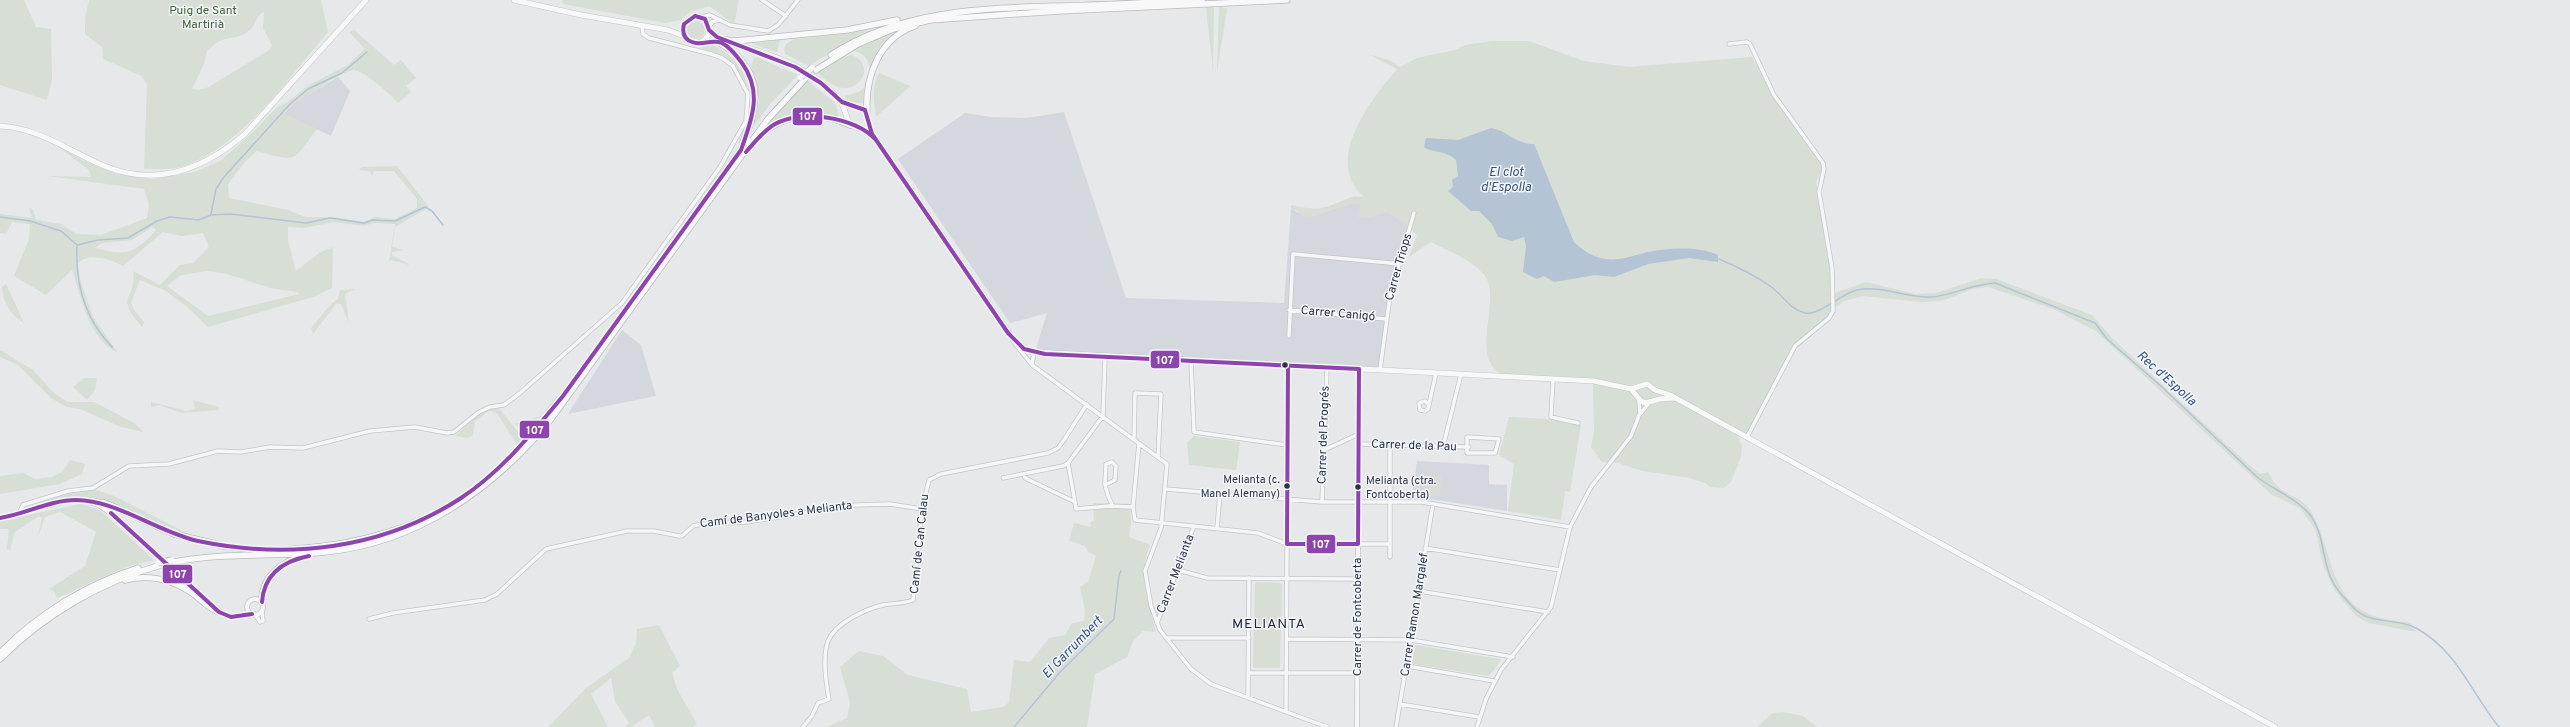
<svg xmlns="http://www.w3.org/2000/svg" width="2570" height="727" font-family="Overpass,sans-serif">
	<rect width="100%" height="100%" fill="#e6e8ea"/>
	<!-- built -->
	<path fill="#d4d7dd" d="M338,77L350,91L331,136L284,114L295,102Z
		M1064,112L1126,298L1284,303L1291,209L1309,217L1353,203L1418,209L1392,295L1383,364L1375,368L1035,352L1047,313L1010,323L898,159L965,113L991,117L1027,118Z
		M622,330L641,345L656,396L568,414Z
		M1417,461L1489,465V484L1507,485V511L1412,496Z"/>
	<!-- green -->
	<path fill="#d6ded6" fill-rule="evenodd" d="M0,0H24L36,27L51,29L52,80L47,100L0,85Z
		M89,0H321L328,32C288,78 242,146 184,166C172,170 157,169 144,169L147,85L142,76L103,59L102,47L85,34V18ZM264,12L263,28L272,45L269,50L209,87L199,90L192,89L204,64L207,51C211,47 217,42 222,40C235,36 239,39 251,29C257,23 255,16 264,12Z
		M562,0H739L734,24L709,6L690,12L680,20L665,23L563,4Z
		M1219,6L1227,9L1217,71Z
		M1206,7H1214L1213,71Z
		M687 30a9 9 0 1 1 18 0a9 9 0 1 1-18 0Z
		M354,30L394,65L401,60L416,78L406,86L411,92L398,103C390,94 366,72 354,70C344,69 292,104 284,113L317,129C291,163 299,162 256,151L244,163L228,184L229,198L288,210L305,217H335L364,222L375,217L395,219L417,208V199L394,171H374L372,176L369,171L359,170L362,167L397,166L429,207L395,227L392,247L404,250L392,252V255L410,265L391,260L389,262L395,224L373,223L364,226L334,222L304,228L288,227V240L296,271L319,253L333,247L332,288L313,297L208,327L192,311L166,291L140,280L131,302L134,310L144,322L142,327C113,294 137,301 133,271L160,285L180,265L193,263L209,247L203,233L182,236L163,232L123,266C110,259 90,252 78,263L80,279L93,317L118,353C88,338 82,299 72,270L46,295L14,276L29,239L30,224L12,222L6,234L0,233V214L32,218L29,208L33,209L36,220L61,224L77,234L101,235L147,218L149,205L144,189L48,176L91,177L89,170L56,145L82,160L116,174L152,179L195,172L220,161L252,133L276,108L288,102L309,85L348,65L365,49L349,32ZM152,227L156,230C134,255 125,256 95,248L102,243L132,240ZM206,271C231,272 252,284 276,289C285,291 292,289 300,294L208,316L167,286L181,275Z
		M872,30L839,47L809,66L785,54C783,44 787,43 795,39Z
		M897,31L879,53L870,71C868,57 865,54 851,50L871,40Z
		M780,40L777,52L753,44L755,43Z
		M1493,41H1529L1584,61L1629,67L1752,57L1810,149L1826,162L1816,182L1831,269L1832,294L1866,282L1915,294L1936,293L1982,278L1996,279L2092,315L2113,339L2248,464L2260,474L2268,472C2281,499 2296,491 2310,510C2332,543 2327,595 2369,614C2381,620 2398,620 2411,623L2416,632L2369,623L2357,617L2335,591L2324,567L2315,529L2301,509L2271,494L2096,331L2053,309L1988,287L1973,289L1942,301L1921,302L1863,296L1844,301L1832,310V315L1798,343L1747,438L1741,435L1738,437L1742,446L1741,456L1731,482L1724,488L1710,487L1705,483L1690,478L1643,471L1618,463L1602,462L1591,447L1594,432L1593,383C1574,382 1512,381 1499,373C1470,352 1502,301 1485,276C1473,260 1448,251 1431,242L1409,257L1417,235L1403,222L1387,212L1369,218L1358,217L1360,204L1353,203L1309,217H1304L1298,211L1291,209V205C1324,212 1322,208 1352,197C1356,195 1359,198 1363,196C1323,161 1371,99 1397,69L1368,54L1389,60L1400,67L1417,58L1455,50L1465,45Z
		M712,45C733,54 746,71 750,93C738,65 728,56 699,48Z
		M852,55C877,66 859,94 838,87C830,84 824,78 817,73L843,57Z
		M757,57L798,75L772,102L753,127L759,100L751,65L754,58Z
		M879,73L910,86L876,117C874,101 871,88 879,73Z
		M808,81L836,104L839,118C812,110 787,116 763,128Z
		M864,88V103L850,102L844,96L859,92Z
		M6,284L24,323C11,315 3,304 2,287Z
		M355,289L345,294L349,323L341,304H336L313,334L311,328L332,303L338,299L340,290Z
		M0,350L33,370L55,394L68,402H94L134,423L144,432L121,427L80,409L67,407L51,398L18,365L0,357Z
		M84,378H97L95,390L87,400L73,387Z
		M563,392L527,436L515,424L541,416L555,398Z
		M193,400L219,407L218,410L182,413L159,405L151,407V402L186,411L195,409Z
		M493,407L500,409L524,440L517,445L497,413L489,411L475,421L473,435L468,438L455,436L483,411Z
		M1509,417L1547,419L1581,425L1570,492L1565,491L1561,520L1508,511L1514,464L1499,455Z
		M1194,436L1240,442L1236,470L1189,465L1187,443Z
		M70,460L85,464L82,474L60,484L0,494V476L23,473L35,479L52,477L62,472Z
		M1430,476H1441L1440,496H1429Z
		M95,490L112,495L189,534C154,524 120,500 84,497C67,495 49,501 33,505L63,494Z
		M1093,503L1130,504L1131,523L1129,537L1150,545C1138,576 1149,601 1156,632L1143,631L1133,641L1127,657L1095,674L1087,727H827L847,718L850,703L840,667L859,651L883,656L908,675L967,689L971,712L1003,707L1009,702L1014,660L1030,662L1049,638L1065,635L1072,623L1084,621L1085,610L1080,587L1088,582L1096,556L1088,552L1085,546L1069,541L1074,523L1091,527L1090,522L1094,521Z
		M81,504L100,510L154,560L126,567L57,598L54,591L49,589L85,566L96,532L60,512L45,517L38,537L42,517H38L15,532L10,550L7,549L9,529H0V521Z
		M1255,582L1280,583L1282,585L1280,668H1254L1253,666Z
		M659,625L680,666L672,673L677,689L697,724L692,727H655L649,715L631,727H625L629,723L615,701L611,678L591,694L608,727H548L586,688L629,658L636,643L637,629Z
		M1415,645L1500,659L1501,660L1489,676L1412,664Z
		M1783,712L1803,716L1817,727H1757L1773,713Z"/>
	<!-- water -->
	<path fill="#b4c4d5" d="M1491,128C1509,131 1514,144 1534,144L1574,242C1583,250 1593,258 1606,259C1620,261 1634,255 1648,252C1670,248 1697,246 1718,255V262L1689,258L1648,264L1614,277L1595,275L1554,282L1544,276L1537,279L1523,272L1526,246L1524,237L1512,241L1498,237L1492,224L1479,211H1471L1448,191L1453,187L1452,180L1458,176L1456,160C1444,149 1430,153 1424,147L1426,138L1458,140Z"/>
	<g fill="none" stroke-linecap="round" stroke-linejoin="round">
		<!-- stream -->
		<path stroke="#b4c4d5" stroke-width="1.5" d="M211,214L216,189L224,177L290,104L308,89L342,73L367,52
			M0,217L30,221L61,231L77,245
			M77,245L98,240L128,238L157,221L170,217L198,220L211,215L230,214L306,223L330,218L364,223L373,220L395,221L425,207L432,211L443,225
			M77,245C75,283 85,319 112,347
			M1719,259C1736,266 1754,275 1770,286C1783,295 1789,309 1805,313C1819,316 1842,293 1857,290C1881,285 1906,298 1930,297C1949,297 1971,284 1995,283L2095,323L2107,339L2162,387L2257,477C2273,489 2299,500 2311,516C2323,533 2322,554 2329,573C2333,587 2346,600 2356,610C2372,625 2398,618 2416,628C2459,652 2470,692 2499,727
			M1014,727L1060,672L1114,619L1119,575L1121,571"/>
		<!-- minor casing -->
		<g stroke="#c4c6c8" stroke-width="5">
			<path id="minor" d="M762,0L786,16
				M701,17L710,15L730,25L768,31L778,25L798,0
				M709,27L712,22L719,20
				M1729,44L1747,42L1750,44L1774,95L1823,163L1824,169L1819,192L1832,268L1833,311L1829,318L1795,346L1747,437
				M1289,310L1386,319
				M1289,336L1293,254L1401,264
				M1013,341L1032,365L1167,464L1161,528L1145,571L1151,606L1160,630L1191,669L1211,684L1327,727
				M1191,361L1194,432L1287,445
				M1032,365L1034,352
				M1380,370L1390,296L1414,213
				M1553,379L1551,417L1578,423
				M1428,404L1425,401L1419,403L1420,410L1425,411L1428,409L1436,373
				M1641,413L1649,403
				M1467,437L1499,439L1495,453H1467Z
				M1134,439L1135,393L1161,394L1158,457
				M1139,444L1133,507L1135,520L1258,533L1287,544H1390
				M1359,444L1469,447
				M1390,445V557
				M1443,447L1461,374
				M1322,451L1359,434
				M1068,463L1075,502
				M1024,474L1025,478L1075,502L1076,509L1109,506L1133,507
				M1003,478L1063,466L1068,463L1103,416L1105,357
				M1105,485L1115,480L1116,466L1112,462L1106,464L1105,483C1106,491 1109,499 1113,506
				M1165,489L1322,502H1422L1570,527
				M1322,502L1327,368
				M19,514L23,505L68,491L93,488L129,466L169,464L218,451L241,452L270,447L303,448L370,431L415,427L447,433L454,432L479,412L490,407L504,405L520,393L622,303L720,167L746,121L748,94L733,66L722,58L711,54L649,38L643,34L642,26
				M1217,528L1220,494
				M1425,548L1560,570
				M1178,570L1207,578L1358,579
				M1419,591L1548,612
				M262,611L263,621
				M255,614L260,622
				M369,619L393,613L485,600L497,594L546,549L627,531H654L679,536H682L693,526L702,524L747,522L855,505L890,504L922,509
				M1157,623L1194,526
				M1166,638H1249
				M1287,639L1411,640L1513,657
				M1407,666L1494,681
				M1249,673H1357
				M1248,697L1249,578
				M1400,704L1479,717
				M1286,711L1288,366
				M803,727L812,716L818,703L829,699C826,683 822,657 828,641C835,623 866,609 883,605C894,603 903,604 913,600L922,509L929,480L941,474L1048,453L1058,448L1064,440L1087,404
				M1396,727L1433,504
				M1477,727L1486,699L1501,670L1551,607L1570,527L1591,487L1631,436L1640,413L1639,400"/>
		</g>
		<!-- tertiary casing -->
		<g stroke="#c4c6c8" stroke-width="5.5">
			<path id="tertiary" d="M0,518L68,500H83L97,504L115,516L210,605
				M247 607a8 8 0 1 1 16 0a8 8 0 1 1-16 0Z
				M218,612L231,617L252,614
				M1357,727L1359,369"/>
		</g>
		<!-- secondary casing -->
		<g stroke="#c4c6c8" stroke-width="6">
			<path id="secondary" d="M514,0L581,15L668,30L684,36
				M683 30a13 13 0 1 1 26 0a13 13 0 1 1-26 0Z
				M709,30L722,40
				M704,40C712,42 720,41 728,43C768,52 814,68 840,101C846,108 845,119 851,125L872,134
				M842,102L865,110L872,134L1011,336L1019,345L1032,352L1594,381L1631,389L1641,401L1645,403L1660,399L1675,398
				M0,126C39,128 67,150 102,165C155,188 203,170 245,134L366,0
				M1631,389L1647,384L1655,390L1670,395L2275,727"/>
		</g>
		<!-- trunk casing -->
		<g stroke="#b8bbbf" stroke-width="7">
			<path id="trunk" d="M720,39L735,41L847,30L897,20
				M718,42C761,66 762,101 743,142
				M831,55C901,10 982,8 1062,6C1109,5 1155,2 1202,0
				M816,70L858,44L893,29L930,20L1059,11L1287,0
				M867,112C865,77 879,38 915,26
				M756,139C781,113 818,111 850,125
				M682,232L748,140
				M89,501L105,503L174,534L224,546L265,551
				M267,551C322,548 372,542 424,519
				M174,562C224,552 275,557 325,552C417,543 494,489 551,419L768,119L805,79
				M125,580C150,574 175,580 196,596C203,602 210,609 219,612
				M262,602C261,577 283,560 306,556
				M0,653C38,614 87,584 138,568
				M0,659C44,615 100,582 161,565"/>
		</g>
		<!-- minor -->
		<use href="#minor" stroke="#f5f6f7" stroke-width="3.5"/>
		<!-- tertiary -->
		<use href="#tertiary" stroke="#f5f6f7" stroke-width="4"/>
		<!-- secondary -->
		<use href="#secondary" stroke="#f8f8f8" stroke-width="5"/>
		<!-- trunk -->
		<use href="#trunk" stroke="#f8f8f8" stroke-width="5.5"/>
		<!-- trunk-bridge casing -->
		<g stroke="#b8bbbf" stroke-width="7" stroke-linecap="butt">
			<path id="trunk-bridge" d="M801,77L812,68
				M158,563L172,560"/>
		</g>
		<!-- trunk-bridge -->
		<use href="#trunk-bridge" stroke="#f8f8f8" stroke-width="5.5"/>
		<!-- bus-1 casing -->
		<g stroke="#f4f6f9" stroke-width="7">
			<path id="bus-1" d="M746,152C755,142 763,131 775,124C801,109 856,117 876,140
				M1288,366L1287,544H1358L1359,369
				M111,513L219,612L231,617L252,614
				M0,518C26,514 50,500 76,500C116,500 158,532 198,541C289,560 383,549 461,498C502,471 533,432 563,396L741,150C752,119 763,92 742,63C736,55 730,47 722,43C712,39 701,46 692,42C684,39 682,32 684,24L695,16L705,19L709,30L717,37L795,67L821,83L842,102L865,110L872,134L1008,333L1024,349L1045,354L1359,369
				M262,602C264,574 283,561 309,556"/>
		</g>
		<!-- bus-1 -->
		<use href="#bus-1" stroke="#8e44ad" stroke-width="4"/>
	</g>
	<!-- markers -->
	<g fill="#2b3445" stroke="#f4f6f9" stroke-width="1.5">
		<circle cx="1285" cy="365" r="3.5"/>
		<circle cx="1287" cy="486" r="3.5"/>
		<circle cx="1358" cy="487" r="3.5"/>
	</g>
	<g text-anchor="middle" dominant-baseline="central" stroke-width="3" stroke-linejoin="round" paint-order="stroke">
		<!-- bus labels -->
		<g font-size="11" fill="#2b3445" stroke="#f4f6f9" text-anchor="end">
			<text x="1280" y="480">Melianta (c.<tspan x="1280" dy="14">Manel Alemany)</tspan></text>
			<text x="1366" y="481" text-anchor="start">Melianta (ctra.<tspan x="1366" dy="14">Fontcoberta)</tspan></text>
		</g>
		<!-- park labels -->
		<g font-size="12" fill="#3f6138" stroke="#f4f6f9">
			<text x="203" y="11">Puig de Sant<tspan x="203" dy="14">Martirià</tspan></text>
		</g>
		<!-- street labels -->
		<g font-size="12" fill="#2b3445" stroke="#f4f6f9">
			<text transform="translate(1399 267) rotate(-74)">Carrer Triops</text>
			<text transform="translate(1338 314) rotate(5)">Carrer Canigó</text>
			<text transform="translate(1324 435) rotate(-88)">Carrer del Progrés</text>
			<text transform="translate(1414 446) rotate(2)">Carrer de la Pau</text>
			<text transform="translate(776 515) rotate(-7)">Camí de Banyoles a Melianta</text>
			<text transform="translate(920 544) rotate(-84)">Camí de Can Calau</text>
			<text transform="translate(1176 574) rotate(-69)">Carrer Melianta</text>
			<text transform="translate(1415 615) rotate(-81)">Carrer Ramon Margalef</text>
			<text transform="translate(1358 617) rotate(-90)">Carrer de Fontcoberta</text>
		</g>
		<!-- water labels -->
		<g font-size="13" font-style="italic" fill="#34527a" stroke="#f4f6f9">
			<text x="1506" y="173">El clot<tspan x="1506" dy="15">d'Espolla</tspan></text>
			<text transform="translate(2166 379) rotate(42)">Rec d'Espolla</text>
			<text transform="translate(1073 648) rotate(-46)">El Garrumbert</text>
		</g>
		<!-- quarter labels -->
		<g font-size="14" letter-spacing="1" fill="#1d2536" stroke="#f4f6f9">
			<text x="1269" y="624">MELIANTA</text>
		</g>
	</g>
	<g stroke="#f4f6f9" stroke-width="1.5">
		<rect x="792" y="107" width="31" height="19" rx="4" fill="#8e44ad"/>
		<rect x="1150" y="350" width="30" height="19" rx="4" fill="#8e44ad"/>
		<rect x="519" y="420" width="31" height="19" rx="4" fill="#8e44ad"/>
		<rect x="1306" y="534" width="30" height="20" rx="4" fill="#8e44ad"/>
		<rect x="162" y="564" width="31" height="20" rx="4" fill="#8e44ad"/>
	</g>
	<g font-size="11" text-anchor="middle" font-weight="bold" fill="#fff">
		<text x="808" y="120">107</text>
		<text x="1165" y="364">107</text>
		<text x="535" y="434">107</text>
		<text x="1321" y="548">107</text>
		<text x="178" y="578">107</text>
	</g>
</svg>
